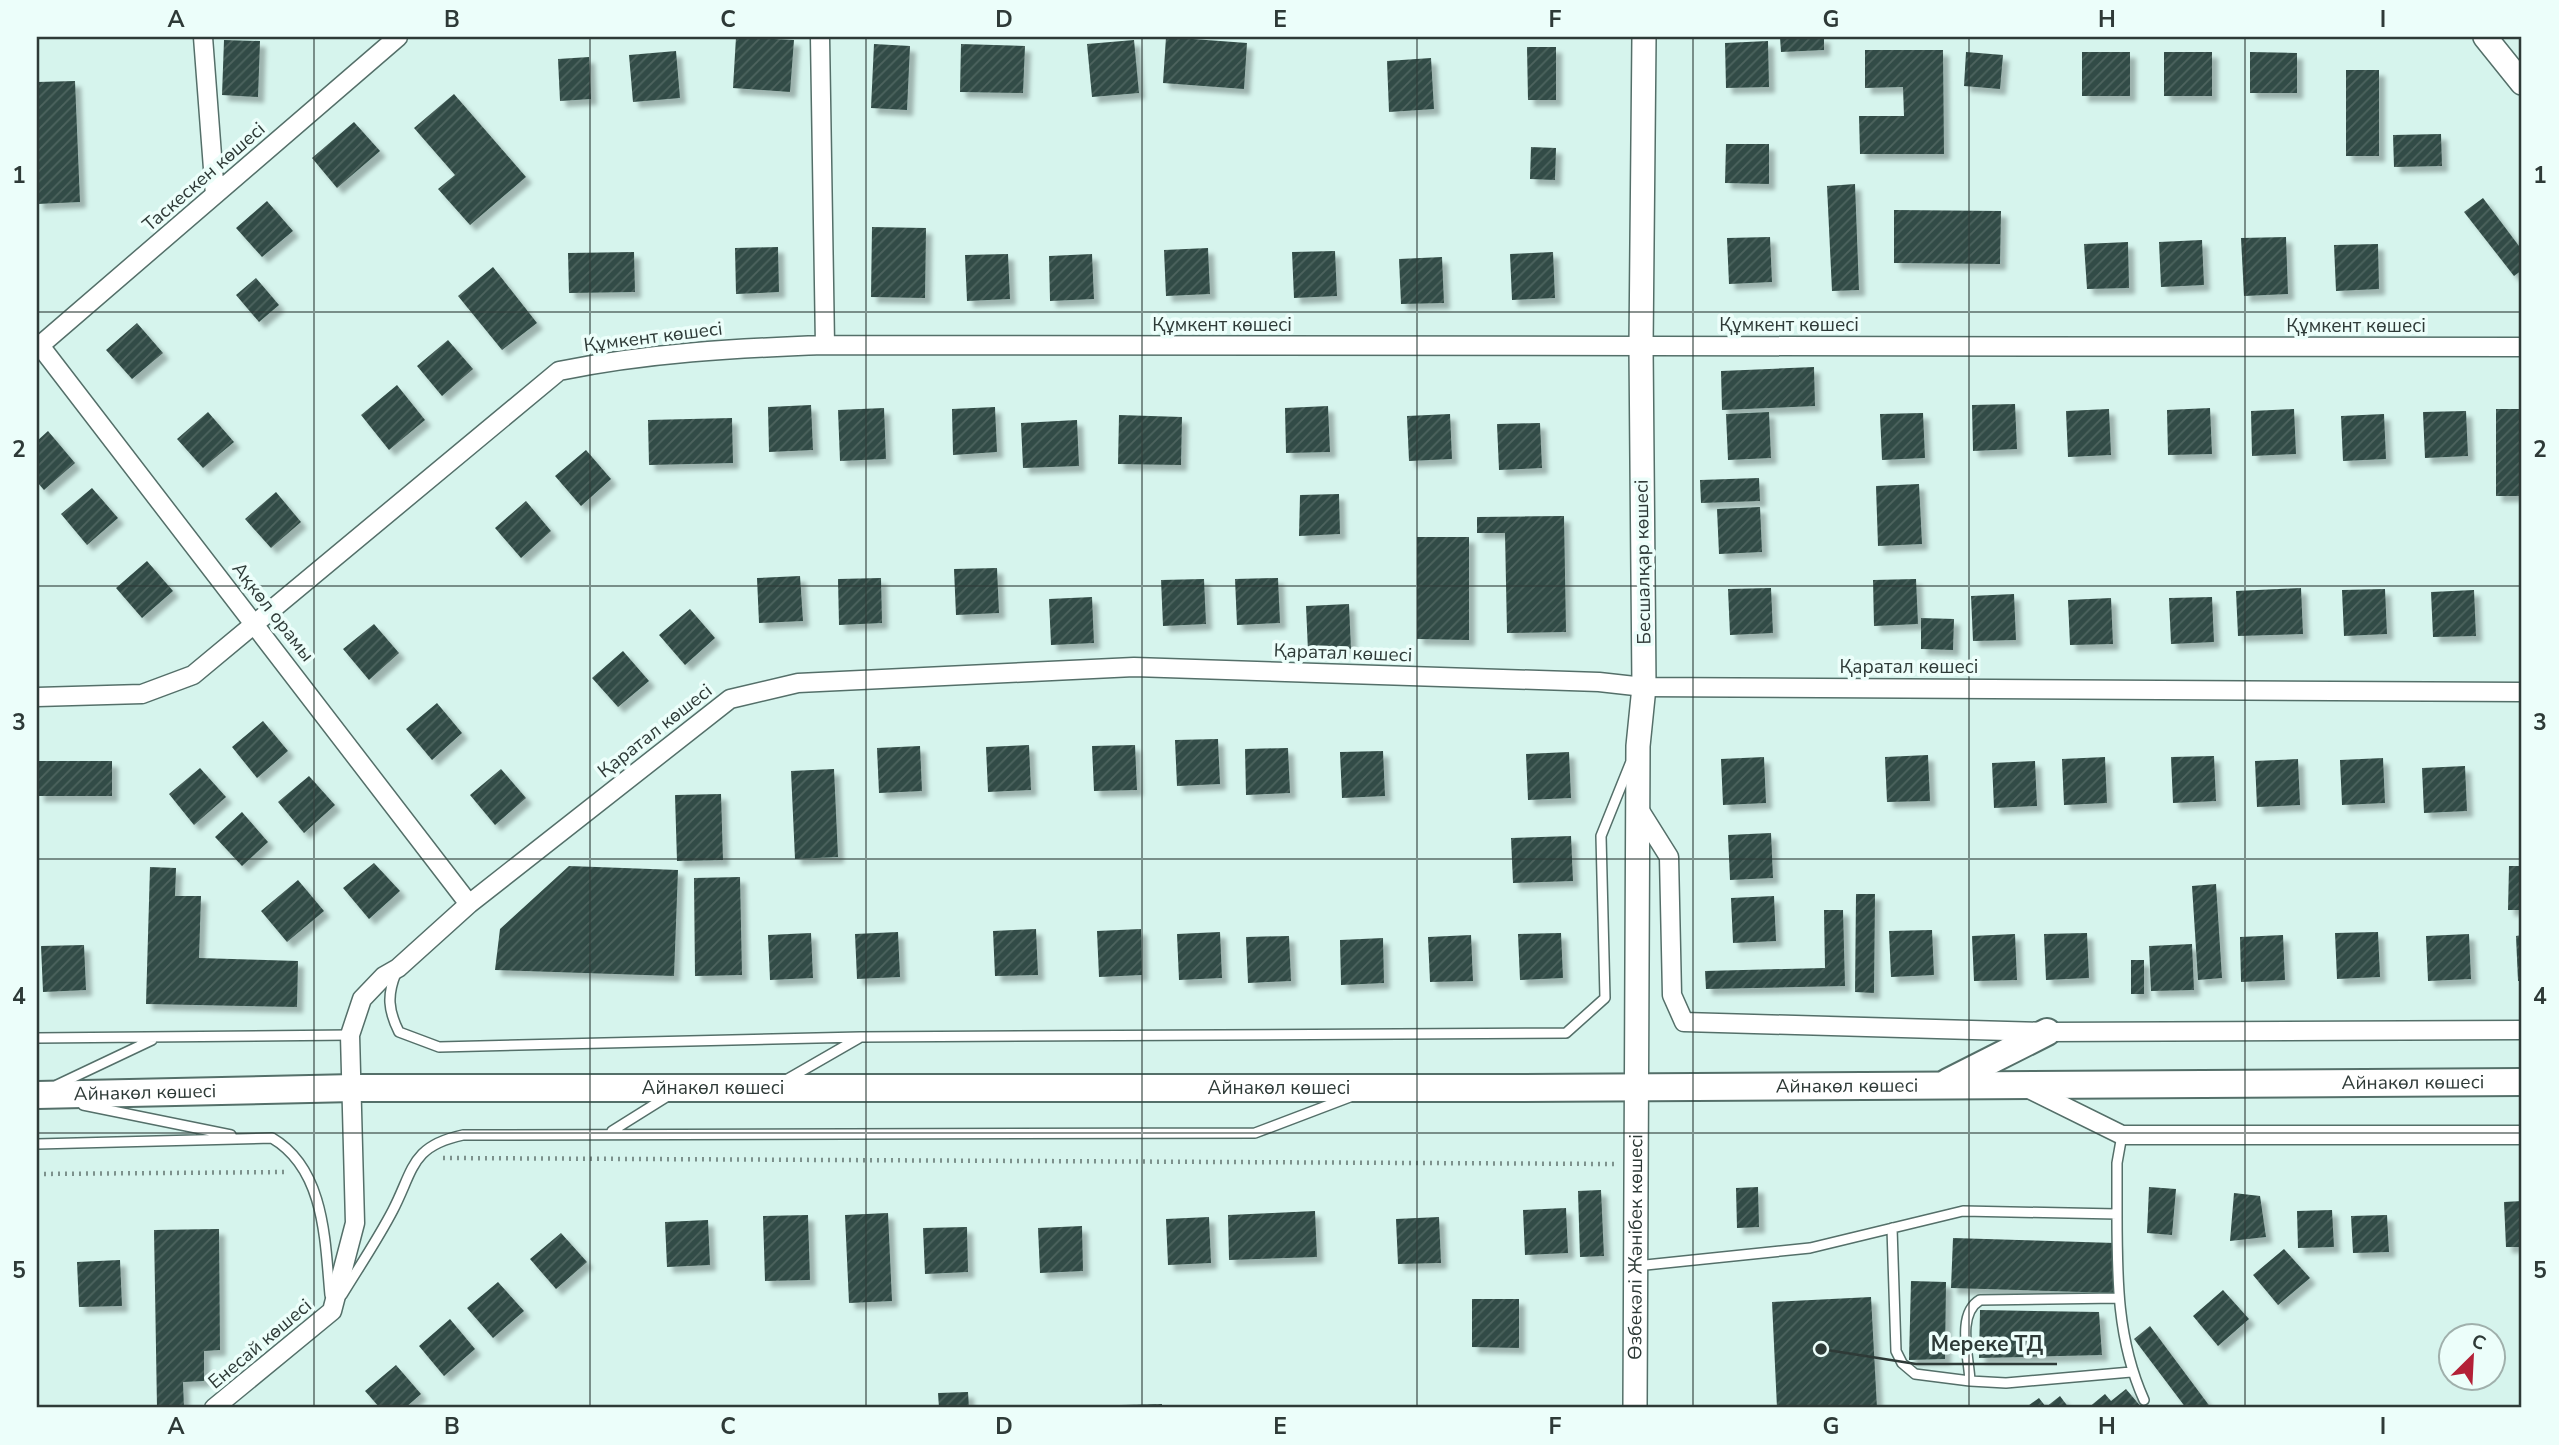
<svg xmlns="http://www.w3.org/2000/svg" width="2559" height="1445" font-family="'Nunito Sans',sans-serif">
	<defs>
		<pattern id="building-hatch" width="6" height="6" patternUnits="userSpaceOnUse" patternTransform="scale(1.75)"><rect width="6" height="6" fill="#324c46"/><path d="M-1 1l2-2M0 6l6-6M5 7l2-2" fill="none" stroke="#4e645f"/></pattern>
		<filter id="shadow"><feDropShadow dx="6" dy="6" stdDeviation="2" flood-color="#0004"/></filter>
	</defs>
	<rect width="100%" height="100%" fill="#d6f4ed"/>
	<!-- building -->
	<path fill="url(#building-hatch)" filter="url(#shadow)" d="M736,37L794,40L790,92L733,88Z
		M1166,37L1247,43L1244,89L1163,83Z
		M1780,37H1824V50L1781,52Z
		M224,40L260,41L258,97L222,95Z
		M1134,40L1139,93L1092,97L1087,44Z
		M1768,41L1769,87L1726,88L1725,43Z
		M874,44L910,46L907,110L871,108Z
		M961,44L1025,46L1023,93L960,92Z
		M1527,47H1556V100H1528Z
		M1865,50H1943L1944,154H1860L1859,116H1904L1903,87L1865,88Z
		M676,51L680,98L633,102L629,55Z
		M1966,52L2003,55L2000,89L1964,86Z
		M2082,52H2130V96H2082Z
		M2164,52H2212V96H2164Z
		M2250,52L2297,53V93H2250Z
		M589,57L591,99L560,101L558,59Z
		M1431,58L1434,109L1389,112L1387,61Z
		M2346,70H2379V156H2346Z
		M75,81L80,202L37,204V82Z
		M454,94L526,177L470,225L438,189L455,175L414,128Z
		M354,122L380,151L337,188L312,158Z
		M2441,134L2442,166L2394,167L2393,135Z
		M1726,144H1769V184L1725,183Z
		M1531,147L1556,148L1555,180L1530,179Z
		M1855,184L1859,290L1832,291L1827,186Z
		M2483,198L2522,250V270L2514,276L2464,212Z
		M267,201L293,231L262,257L236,228Z
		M1894,210L2001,211L2000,264L1894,263Z
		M872,227L926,228L925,298L871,297Z
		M1770,237L1772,282L1729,284L1727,238Z
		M2286,237L2288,294L2244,296L2241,238Z
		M2202,240L2204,285L2161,287L2159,242Z
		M2128,242L2129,288L2087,289L2084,244Z
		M2378,244L2379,289L2336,291L2334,245Z
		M778,247L779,292L736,294L735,248Z
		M1208,248L1210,294L1166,296L1164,250Z
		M1335,251L1337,296L1294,298L1292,252Z
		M634,252L635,292L569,293L568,253Z
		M1553,252L1555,298L1512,300L1510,254Z
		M1008,254L1010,299L967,301L965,255Z
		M1092,254L1094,299L1050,301L1049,256Z
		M1442,257L1444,303L1401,304L1399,259Z
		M493,267L537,323L502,350L458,296Z
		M256,278L279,305L259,322L236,295Z
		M137,323L163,353L132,379L106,350Z
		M448,340L473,369L442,396L417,366Z
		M1814,367L1815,406L1722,410L1721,371Z
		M397,385L425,420L389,450L361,415Z
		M2015,404L2017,449L1973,451L1972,405Z
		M811,405L813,450L769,452L768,407Z
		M1328,406L1330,452L1286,453L1285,408Z
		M995,407L997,452L953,455L952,409Z
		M884,408L886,459L840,461L838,410Z
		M2210,408L2212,454L2168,455L2167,410Z
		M2109,409L2111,455L2068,457L2066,411Z
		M2294,409L2296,454L2252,456L2251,411Z
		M2496,409H2522V496H2496Z
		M2466,411L2468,456L2425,458L2423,412Z
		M208,412L234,442L203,468L177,439Z
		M1769,412L1771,458L1728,460L1726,414Z
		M1923,413L1925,458L1882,460L1880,414Z
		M1450,414L1452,459L1409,461L1407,416Z
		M2384,414L2386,459L2343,461L2341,416Z
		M1119,415L1182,417L1181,465L1118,464Z
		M732,418L733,463L649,465L648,420Z
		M1077,420L1079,466L1023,468L1021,423Z
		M1540,423L1542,468L1499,470L1497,424Z
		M48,431L75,463L44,490L37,482V441Z
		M586,450L611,479L581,506L555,476Z
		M1759,478L1760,501L1701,503L1700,480Z
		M1919,484L1922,544L1878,546L1876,486Z
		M92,488L118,518L87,545L61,514Z
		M276,492L301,522L271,548L245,519Z
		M1339,494L1340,534L1299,536L1300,495Z
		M526,501L551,531L521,558L495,528Z
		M1760,507L1762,552L1719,554L1717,509Z
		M1564,516L1566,632L1507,633L1505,533H1477V517Z
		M1417,537H1469V640L1417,639Z
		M147,561L173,591L142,618L116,588Z
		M997,568L999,613L956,615L954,569Z
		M800,576L803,621L759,623L757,578Z
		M881,578L882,623L839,625L838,579Z
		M1278,578L1280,623L1237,625L1235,579Z
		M1204,579L1206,624L1163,626L1161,580Z
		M1916,579L1918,624L1874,626L1873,580Z
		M1771,588L1773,633L1730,635L1728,589Z
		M2301,588L2303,634L2238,636L2236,591Z
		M2385,589L2387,634L2344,636L2342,590Z
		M2474,590L2476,636L2433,637L2431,592Z
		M2014,594L2016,640L1973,641L1971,596Z
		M1092,597L1094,643L1051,645L1049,599Z
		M2212,597L2214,642L2171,644L2169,598Z
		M2111,598L2113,644L2070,645L2068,600Z
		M1349,604L1351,649L1308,651L1306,606Z
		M690,609L715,638L685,665L659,635Z
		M1921,618L1954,619L1953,650L1921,649Z
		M374,624L399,653L369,680L343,649Z
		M623,651L649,681L618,707L592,678Z
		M437,703L462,733L432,760L406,729Z
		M263,721L288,751L257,778L232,747Z
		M1218,739L1220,784L1177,786L1175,740Z
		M1029,745L1031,790L988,792L986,747Z
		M1135,745L1137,790L1094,791L1092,746Z
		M920,746L922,791L879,793L877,748Z
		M1288,748L1290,793L1246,795L1245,749Z
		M1383,751L1385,796L1342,798L1340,752Z
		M1569,752L1571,798L1528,800L1526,754Z
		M1928,755L1930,801L1887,802L1885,757Z
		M2214,756L2216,801L2173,803L2171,757Z
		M1764,757L1766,803L1723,805L1721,759Z
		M2105,757L2107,803L2064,805L2062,759Z
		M2383,758L2385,803L2342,805L2340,760Z
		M2298,759L2300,805L2257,807L2255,761Z
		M38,761H112V796H38Z
		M2035,761L2037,806L1994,808L1992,763Z
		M2465,766L2467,811L2424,813L2422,768Z
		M200,768L226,797L194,825L169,794Z
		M501,769L526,798L495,825L470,795Z
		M834,769L838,857L795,859L791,771Z
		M309,776L335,805L304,833L278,802Z
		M721,794L723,860L677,861L675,795Z
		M242,812L268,842L242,866L215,837Z
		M1771,833L1773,878L1730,880L1728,835Z
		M1571,836L1573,881L1513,883L1511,838Z
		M374,863L400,891L369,919L343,888Z
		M569,866L678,870L674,976L495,970L500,929Z
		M2509,866H2522V910H2508Z
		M150,867L176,868L175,896H201L199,958L298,961L297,1007L146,1004Z
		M740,877L742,975L695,976L694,878Z
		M298,880L324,911L287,942L261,911Z
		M2216,884L2222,978L2198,980L2192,886Z
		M1856,894H1875L1874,993L1855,992Z
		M1774,896L1776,941L1733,943L1731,898Z
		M1824,910H1843L1845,986L1706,989L1705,971L1825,968Z
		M1036,929L1038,975L995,976L993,931Z
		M1141,929L1142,975L1099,977L1097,931Z
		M1932,930L1934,975L1891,977L1889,931Z
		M898,932L900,977L857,979L855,934Z
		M1220,932L1222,978L1179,980L1177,934Z
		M2378,932L2380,977L2337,979L2335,933Z
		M811,933L813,978L770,980L768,935Z
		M1561,933L1563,978L1520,980L1518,934Z
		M2087,933L2089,978L2046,980L2044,934Z
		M2015,934L2017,980L1974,981L1972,936Z
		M2469,934L2471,979L2428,981L2426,936Z
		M1471,935L1473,981L1430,982L1428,937Z
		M2283,935L2285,980L2241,982L2240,937Z
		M2522,935V981H2518L2516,936Z
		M1289,936L1291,981L1248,983L1246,937Z
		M1383,938L1384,983L1341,985L1340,940Z
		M2192,944L2194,990L2151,991L2149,946Z
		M84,945L86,990L43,992L41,946Z
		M2131,960H2144V994H2131Z
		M1758,1187L1759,1227L1737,1228L1736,1188Z
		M2149,1187L2176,1189L2172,1235L2147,1233Z
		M1601,1190L1604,1256L1580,1257L1578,1191Z
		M2234,1193L2260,1196L2266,1237L2230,1241Z
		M2522,1201V1247H2506L2504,1202Z
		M1566,1208L1568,1253L1525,1255L1523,1210Z
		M2332,1210L2334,1247L2298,1248L2297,1211Z
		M1315,1211L1317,1257L1229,1260L1228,1215Z
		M888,1213L892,1301L849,1303L845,1215Z
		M808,1215L810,1280L765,1281L763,1216Z
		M2387,1215L2389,1252L2353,1253L2351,1216Z
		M1209,1217L1211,1263L1168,1265L1166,1219Z
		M1439,1217L1441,1263L1398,1264L1396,1219Z
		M708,1220L710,1265L667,1267L665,1222Z
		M1082,1226L1083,1271L1040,1273L1038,1228Z
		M967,1227L968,1272L925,1274L923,1228Z
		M219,1229L220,1350L204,1351V1381L183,1382L184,1408H157L154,1230Z
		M561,1233L587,1262L556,1289L530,1259Z
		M1953,1238L2115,1243L2113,1293L1951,1288Z
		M2284,1249L2310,1278L2278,1305L2253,1275Z
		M120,1260L122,1306L79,1307L77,1262Z
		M1911,1281L1946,1282L1945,1359L1909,1360Z
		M498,1282L524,1311L493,1338L467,1308Z
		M2223,1290L2249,1319L2218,1346L2193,1316Z
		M1871,1297L1877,1408H1777L1772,1302Z
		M1472,1299H1519V1348L1472,1347Z
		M1980,1310L2099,1312L2102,1355L1979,1358Z
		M450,1319L475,1349L444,1376L419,1346Z
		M2150,1326L2211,1408H2186L2134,1339Z
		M396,1365L421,1394L405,1408H380L365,1391Z
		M2126,1389L2142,1408H2088L2105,1394L2111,1401Z
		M968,1392L969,1408H939L938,1393Z
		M2060,1396L2069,1408H2025L2039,1398L2046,1407Z
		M1162,1404V1408H1119V1405Z"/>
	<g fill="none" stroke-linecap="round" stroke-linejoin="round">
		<!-- service casing -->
		<g stroke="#546f69" stroke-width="12">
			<path id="service" d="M396,973C387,995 388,1010 399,1032L439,1047L860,1037L1566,1033L1605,998L1601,836L1630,764
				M37,1038L350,1035
				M786,1080L859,1038
				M57,1085L152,1040
				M83,1105L231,1135
				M612,1131L668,1096
				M37,1144L272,1138C325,1169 325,1241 330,1295
				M2117,1214C2117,1278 2117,1340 2144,1400
				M1892,1228L1896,1351L1902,1363L1915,1374L1970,1381L2006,1383L2131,1372
				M1636,1266L1810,1248L1963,1211L2117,1214V1163L2122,1135
				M342,1295C359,1267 378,1239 393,1210C414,1169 411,1146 463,1135L1255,1133L1350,1097
				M1970,1381C1969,1357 1956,1314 1980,1300L2117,1298"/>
		</g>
		<!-- minor casing -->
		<g stroke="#546f69" stroke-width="21">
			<path id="minor" d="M203,37L215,195
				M820,37L825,345
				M41,347L469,904
				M37,348L398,37
				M37,697L142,694L193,675L559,371C647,353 736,348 825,345L2522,347
				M1637,806L1669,857L1672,995L1684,1022L2047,1032L2522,1030
				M2027,1088L2122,1135H2522
				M214,1408L332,1311L355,1223L350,1035L362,999L384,976L398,968L469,904L730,699L798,683L1134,667L1599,682L1644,687L2522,692"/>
		</g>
		<!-- tertiary casing -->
		<g stroke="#546f69" stroke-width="26">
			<g id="tertiary">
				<path d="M2485,37L2522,83"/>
				<path id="s1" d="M1635,1408L1638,746L1644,687L1641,347L1644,37"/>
			</g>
		</g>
		<!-- secondary casing -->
		<g stroke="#546f69" stroke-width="30">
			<g id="secondary">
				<path d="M1948,1082L2047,1032"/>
				<path id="s2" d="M37,1095L354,1088H1519L2522,1082"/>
			</g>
		</g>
		<!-- path -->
		<path stroke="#7c918c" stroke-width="4.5" stroke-dasharray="2 5" stroke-linecap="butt" d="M443,1158L1614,1164
			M37,1174L288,1172"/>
		<!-- service -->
		<use href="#service" stroke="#fff" stroke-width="9"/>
		<!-- minor -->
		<use href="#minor" stroke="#fff" stroke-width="18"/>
		<!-- tertiary -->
		<use href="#tertiary" stroke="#fff" stroke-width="23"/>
		<!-- secondary -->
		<use href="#secondary" stroke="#fff" stroke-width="26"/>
	</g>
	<!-- grid -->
	<path fill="none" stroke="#2e3a37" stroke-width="2" stroke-opacity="0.55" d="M314,37V1408M590,37V1408M866,37V1408M1142,37V1408M1417,37V1408M1693,37V1408M1969,37V1408M2245,37V1408M37,312H2522M37,586H2522M37,859H2522M37,1133H2522"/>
	<g text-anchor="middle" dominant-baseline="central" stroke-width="7" stroke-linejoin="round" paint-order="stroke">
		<!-- street labels -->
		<g font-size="19" fill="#2e3a37" stroke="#ecfefa">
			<text transform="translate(204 177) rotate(-41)">Таскескен көшесі</text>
			<text x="1222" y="325">Құмкент көшесі</text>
			<text x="1789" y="325">Құмкент көшесі</text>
			<text x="2356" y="326">Құмкент көшесі</text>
			<text transform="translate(653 337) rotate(-7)">Құмкент көшесі</text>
			<text transform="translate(1643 562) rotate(-91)">Бесшалқар көшесі</text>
			<text transform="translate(273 612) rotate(52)">Ақкөл орамы</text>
			<text transform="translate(1343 653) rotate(2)">Қаратал көшесі</text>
			<text x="1909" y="667">Қаратал көшесі</text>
			<text transform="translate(655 731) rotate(-38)">Қаратал көшесі</text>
			<text stroke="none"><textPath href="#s2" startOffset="2376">Айнакөл көшесі</textPath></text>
			<text stroke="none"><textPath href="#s2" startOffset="1810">Айнакөл көшесі</textPath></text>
			<text stroke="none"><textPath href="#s2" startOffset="1242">Айнакөл көшесі</textPath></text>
			<text stroke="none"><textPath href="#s2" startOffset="676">Айнакөл көшесі</textPath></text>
			<text stroke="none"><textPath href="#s2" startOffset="108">Айнакөл көшесі</textPath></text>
			<text stroke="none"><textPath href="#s1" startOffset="161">Өзбекәлі Жәнібек көшесі</textPath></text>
			<text transform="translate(260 1344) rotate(-40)">Енесай көшесі</text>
		</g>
	</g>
	<!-- callouts -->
	<path fill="none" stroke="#2e3a37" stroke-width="2.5" d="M1821 1349L1916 1364H2057"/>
	<circle fill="#2e3a37" stroke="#ecfefa" stroke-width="2.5" cx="1821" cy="1349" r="7"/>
	<g font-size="21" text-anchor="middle" font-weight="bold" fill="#2e3a37" stroke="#ecfefa" stroke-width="7" stroke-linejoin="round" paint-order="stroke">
		<text x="1987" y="1351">Мереке ТД</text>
	</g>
	<!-- border -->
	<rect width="2559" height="1445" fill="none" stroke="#ecfefa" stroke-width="77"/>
	<!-- north arrow -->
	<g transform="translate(2472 1357) rotate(24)"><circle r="33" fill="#ecfefa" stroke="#a0b0ac" stroke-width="2"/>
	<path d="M0-5L12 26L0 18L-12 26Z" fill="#b32137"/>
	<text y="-10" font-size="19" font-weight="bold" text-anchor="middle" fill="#2e3a37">С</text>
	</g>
	<rect x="38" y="38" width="2482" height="1368" fill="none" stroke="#2e3a37" stroke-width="2.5"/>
	<g font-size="23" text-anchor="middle" font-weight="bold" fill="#2e3a37">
		<text x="176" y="27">A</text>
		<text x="452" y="27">B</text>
		<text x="728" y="27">C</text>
		<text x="1004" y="27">D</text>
		<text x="1280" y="27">E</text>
		<text x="1555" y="27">F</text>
		<text x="1831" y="27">G</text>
		<text x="2107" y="27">H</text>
		<text x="2383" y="27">I</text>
		<text x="19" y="183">1</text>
		<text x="2540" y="183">1</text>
		<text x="19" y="457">2</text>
		<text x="2540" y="457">2</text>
		<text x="19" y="730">3</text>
		<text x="2540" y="730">3</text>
		<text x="19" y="1004">4</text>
		<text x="2540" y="1004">4</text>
		<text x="19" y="1278">5</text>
		<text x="2540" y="1278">5</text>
		<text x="176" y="1434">A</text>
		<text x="452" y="1434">B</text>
		<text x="728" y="1434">C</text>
		<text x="1004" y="1434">D</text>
		<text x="1280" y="1434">E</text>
		<text x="1555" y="1434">F</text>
		<text x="1831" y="1434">G</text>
		<text x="2107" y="1434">H</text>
		<text x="2383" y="1434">I</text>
	</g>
</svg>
